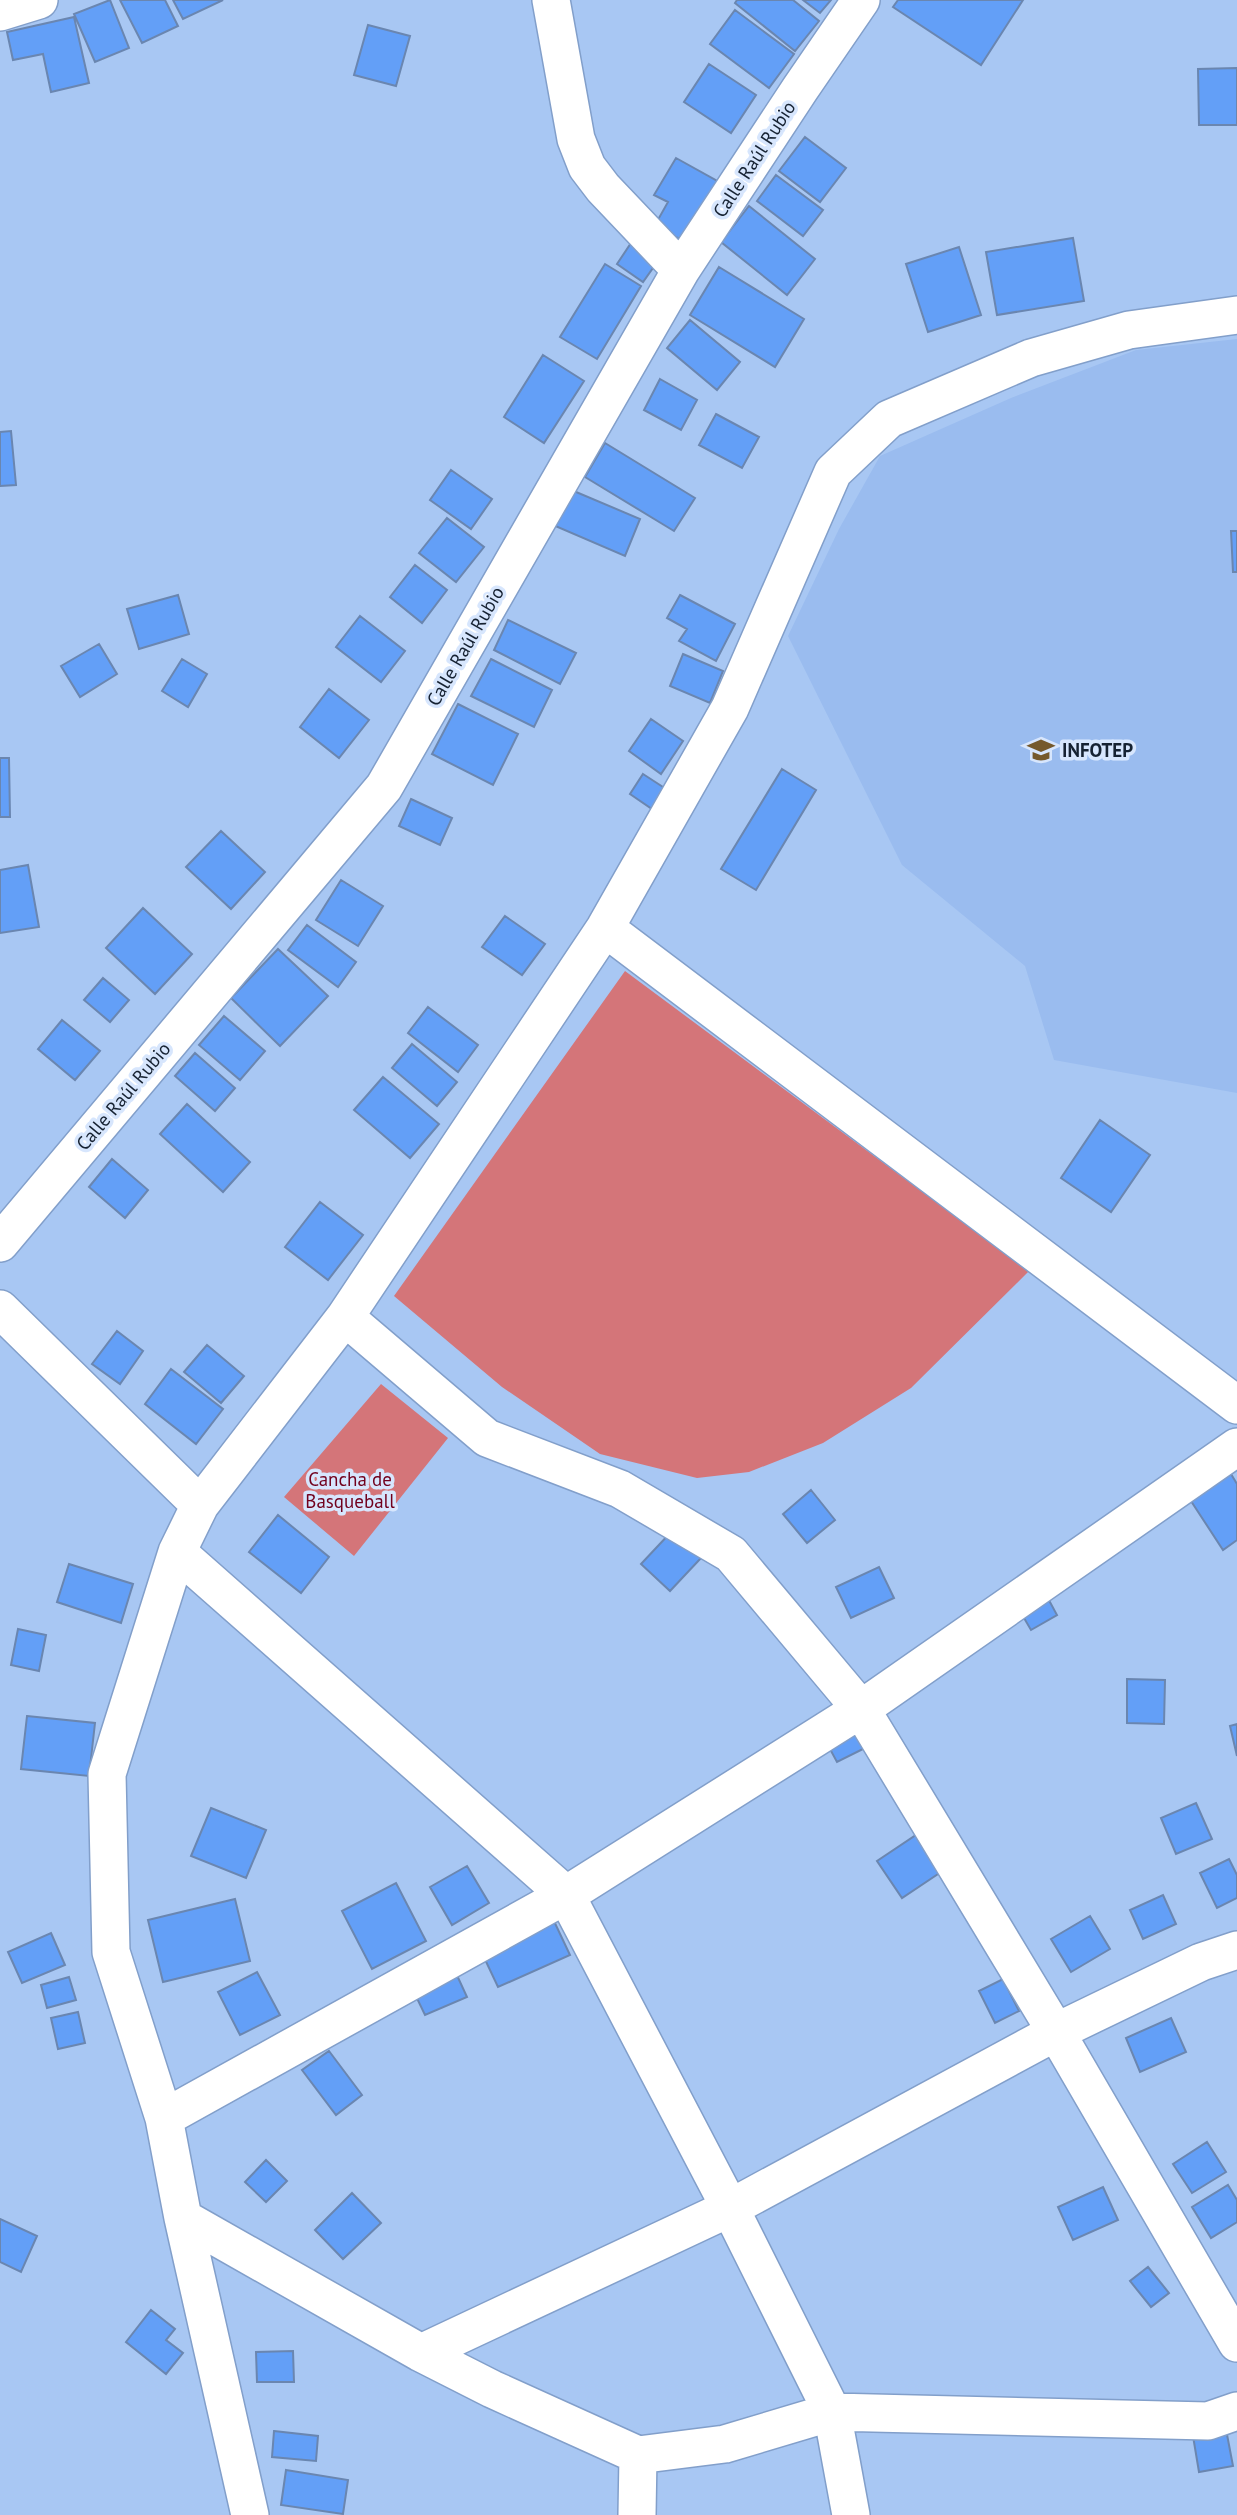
<svg xmlns="http://www.w3.org/2000/svg" width="1237" height="2515" font-family="'PT Sans',sans-serif">
	<rect width="100%" height="100%" fill="#a8c7f3"/>
	<!-- built -->
	<path fill="#9abcef" d="M1237,339V1093L1054,1060L1025,966L902,865L788,636L839,529L880,456L1011,398L1136,350Z"/>
	<!-- green -->
	<path fill="#d47579" d="M625,971L1029,1271L911,1388L823,1443L749,1472L697,1478L600,1454L502,1387L394,1296Z
		M381,1384L448,1438L354,1556L284,1497Z"/>
	<!-- building -->
	<path fill="#639ff7" stroke="#6a86b0" stroke-width="2" d="M110,0L129,48L95,62L74,14Z
		M120,0H165L178,26L142,43Z
		M173,0H223L183,19Z
		M737,0H793L819,21L795,51L735,3Z
		M803,0H831L820,13Z
		M898,0H1023L981,65L893,7Z
		M735,10L794,54L769,88L710,44Z
		M74,17L89,83L51,92L43,54L13,60L7,32Z
		M368,25L410,36L396,86L354,75Z
		M709,64L756,95L731,133L684,102Z
		M1237,68V125H1199L1198,69Z
		M805,137L846,168L820,202L779,171Z
		M676,158L719,182L685,242L655,225L668,202L654,195Z
		M776,175L823,210L803,236L757,201Z
		M749,206L815,259L787,295L721,242Z
		M1073,238L1084,301L997,315L986,252Z
		M633,240L660,258L643,282L617,264Z
		M959,247L981,315L928,332L906,264Z
		M605,264L641,286L597,359L560,337Z
		M719,267L804,319L775,367L690,315Z
		M690,320L740,362L717,390L667,348Z
		M543,355L584,381L544,443L504,417Z
		M660,379L697,400L681,430L644,410Z
		M716,414L759,437L742,468L699,445Z
		M11,431L16,485L0,486V432Z
		M605,443L695,498L674,531L585,477Z
		M451,470L492,499L471,529L430,500Z
		M569,489L640,519L625,556L553,525Z
		M447,518L484,547L456,582L419,553Z
		M1231,531H1237V572H1233Z
		M415,565L447,590L422,623L390,597Z
		M178,595L189,634L139,649L127,609Z
		M680,595L735,624L716,661L679,641L687,629L667,618Z
		M360,616L405,651L381,682L336,647Z
		M508,620L576,653L560,684L494,650Z
		M99,644L117,674L80,697L61,666Z
		M683,654L723,671L710,703L670,686Z
		M182,659L207,674L188,707L162,691Z
		M491,659L552,690L534,727L471,696Z
		M329,689L369,720L339,758L300,727Z
		M458,704L518,734L493,785L432,754Z
		M651,719L683,741L661,774L629,751Z
		M0,758H9L10,817H0Z
		M782,769L816,790L756,890L721,869Z
		M643,774L666,789L652,809L630,794Z
		M411,799L452,818L440,845L399,826Z
		M221,831L265,872L231,909L186,867Z
		M28,865L39,927L0,933V870Z
		M341,880L383,906L358,946L316,920Z
		M143,908L192,954L155,994L106,948Z
		M505,916L545,944L522,975L482,947Z
		M307,925L356,962L338,987L288,950Z
		M278,949L328,996L280,1046L231,998Z
		M103,978L129,1000L110,1022L84,1000Z
		M428,1007L478,1045L458,1072L408,1033Z
		M224,1016L265,1051L240,1080L199,1045Z
		M62,1020L100,1051L75,1080L38,1049Z
		M412,1044L457,1082L437,1106L392,1068Z
		M195,1053L235,1088L215,1111L175,1076Z
		M383,1077L439,1124L410,1158L354,1110Z
		M187,1104L250,1162L223,1192L160,1134Z
		M1100,1120L1150,1155L1111,1212L1061,1178Z
		M112,1159L148,1190L125,1218L89,1187Z
		M320,1202L363,1235L328,1280L285,1247Z
		M117,1331L143,1351L120,1384L92,1364Z
		M207,1345L244,1376L221,1403L184,1372Z
		M171,1369L223,1409L196,1444L145,1404Z
		M1231,1474L1237,1484V1540L1223,1550L1191,1501Z
		M811,1490L835,1520L807,1543L783,1514Z
		M278,1515L329,1557L301,1593L249,1552Z
		M672,1531L701,1558L670,1591L641,1564Z
		M69,1564L133,1584L121,1623L57,1602Z
		M879,1567L894,1598L851,1618L836,1587Z
		M1044,1591L1057,1615L1031,1630L1017,1606Z
		M18,1629L46,1635L39,1671L11,1665Z
		M1127,1679L1165,1680L1164,1724L1127,1723Z
		M27,1716L95,1723L89,1776L21,1769Z
		M856,1722L869,1746L837,1762L824,1738Z
		M1237,1724V1756L1230,1726Z
		M1196,1803L1212,1839L1176,1854L1161,1818Z
		M211,1808L266,1830L246,1878L191,1856Z
		M916,1835L941,1872L902,1898L877,1861Z
		M1229,1859L1237,1875V1898L1217,1908L1200,1873Z
		M467,1866L489,1903L452,1925L430,1887Z
		M396,1883L426,1941L372,1969L342,1911Z
		M1163,1895L1176,1924L1143,1939L1130,1910Z
		M235,1899L250,1961L163,1982L148,1920Z
		M1090,1916L1110,1949L1071,1972L1051,1939Z
		M553,1919L570,1955L498,1987L481,1951Z
		M51,1933L65,1965L22,1983L8,1952Z
		M455,1971L467,1997L425,2015L413,1990Z
		M257,1972L280,2015L240,2035L218,1992Z
		M69,1977L76,2000L47,2008L41,1985Z
		M1003,1979L1019,2011L995,2023L979,1991Z
		M78,2012L85,2043L58,2049L51,2018Z
		M1171,2018L1186,2052L1140,2072L1126,2038Z
		M329,2051L362,2095L336,2115L302,2070Z
		M1207,2142L1226,2172L1192,2193L1173,2164Z
		M266,2160L287,2181L266,2202L245,2182Z
		M1228,2185L1237,2200V2222L1211,2238L1192,2207Z
		M1103,2187L1118,2220L1073,2240L1058,2207Z
		M352,2193L381,2223L343,2259L315,2230Z
		M0,2219L37,2236L21,2272L0,2262Z
		M1148,2267L1169,2293L1151,2307L1130,2281Z
		M151,2310L175,2329L166,2340L183,2353L166,2374L126,2342Z
		M293,2351L294,2382H257L256,2352Z
		M1225,2424L1233,2466L1199,2472L1192,2430Z
		M274,2431L318,2436L316,2461L272,2457Z
		M286,2470L348,2480L343,2514L281,2505Z"/>
	<g fill="none" stroke-linecap="round" stroke-linejoin="round">
		<!-- street casing -->
		<g stroke="#829fca" stroke-width="40">
			<path id="street" d="M551,0L576,139L587,167L603,188L681,270
				M0,12L39,0
				M1237,315L1129,330L1031,358L889,419L833,472L730,708L605,928L345,1317L200,1505L177,1552L107,1774L111,1952L164,2118L183,2218L421,2353L492,2389L638,2455L725,2444L832,2412L1208,2421L1237,2411
				M605,928L1237,1405
				M0,1243L384,787L681,270L800,89L861,0
				M0,1309L200,1505
				M345,1317L487,1438L620,1489L731,1554L861,1709L1056,2032L1237,2343
				M177,1552L566,1895L730,2208L832,2412L851,2515
				M164,2118L566,1895L861,1709L1237,1447
				M183,2218L250,2515
				M421,2353L730,2208L1056,2032L1201,1962L1237,1950
				M637,2515L638,2455"/>
		</g>
		<!-- street -->
		<use href="#street" stroke="#fff" stroke-width="37"/>
	</g>
	<!-- icons -->
	<defs>
		<g id="school-bare" transform="scale(2.1)"><path d="M0-5L7-2L0 1L-7-2ZM-4 1L0 2.5L4 1V4Q0 6-4 4Z" fill="#75592c" stroke="#d7e6fd" stroke-width="2.5" paint-order="stroke"/></g>
	</defs>
	<g fill-rule="evenodd">
		<use href="#school-bare" x="1041" y="750"/>
	</g>
	<g text-anchor="middle" dominant-baseline="central" stroke-width="7" stroke-linejoin="round" paint-order="stroke">
		<!-- street labels -->
		<g font-size="19" fill="#162232" stroke="#d7e6fd">
			<text transform="translate(754 159) rotate(-57)">Calle Raúl Rubio</text>
			<text transform="translate(465 646) rotate(-60)">Calle Raúl Rubio</text>
			<text transform="translate(123 1096) rotate(-50)">Calle Raúl Rubio</text>
		</g>
		<!-- poi labels -->
		<g font-size="19" font-weight="bold" fill="#162232" stroke="#d7e6fd" text-anchor="start">
			<text x="1062" y="750">INFOTEP</text>
		</g>
		<!-- park labels -->
		<g font-size="19" fill="#71001d" stroke="#d7e6fd">
			<text x="350" y="1479">Cancha de<tspan x="350" dy="22">Basqueball</tspan></text>
		</g>
	</g>
</svg>
